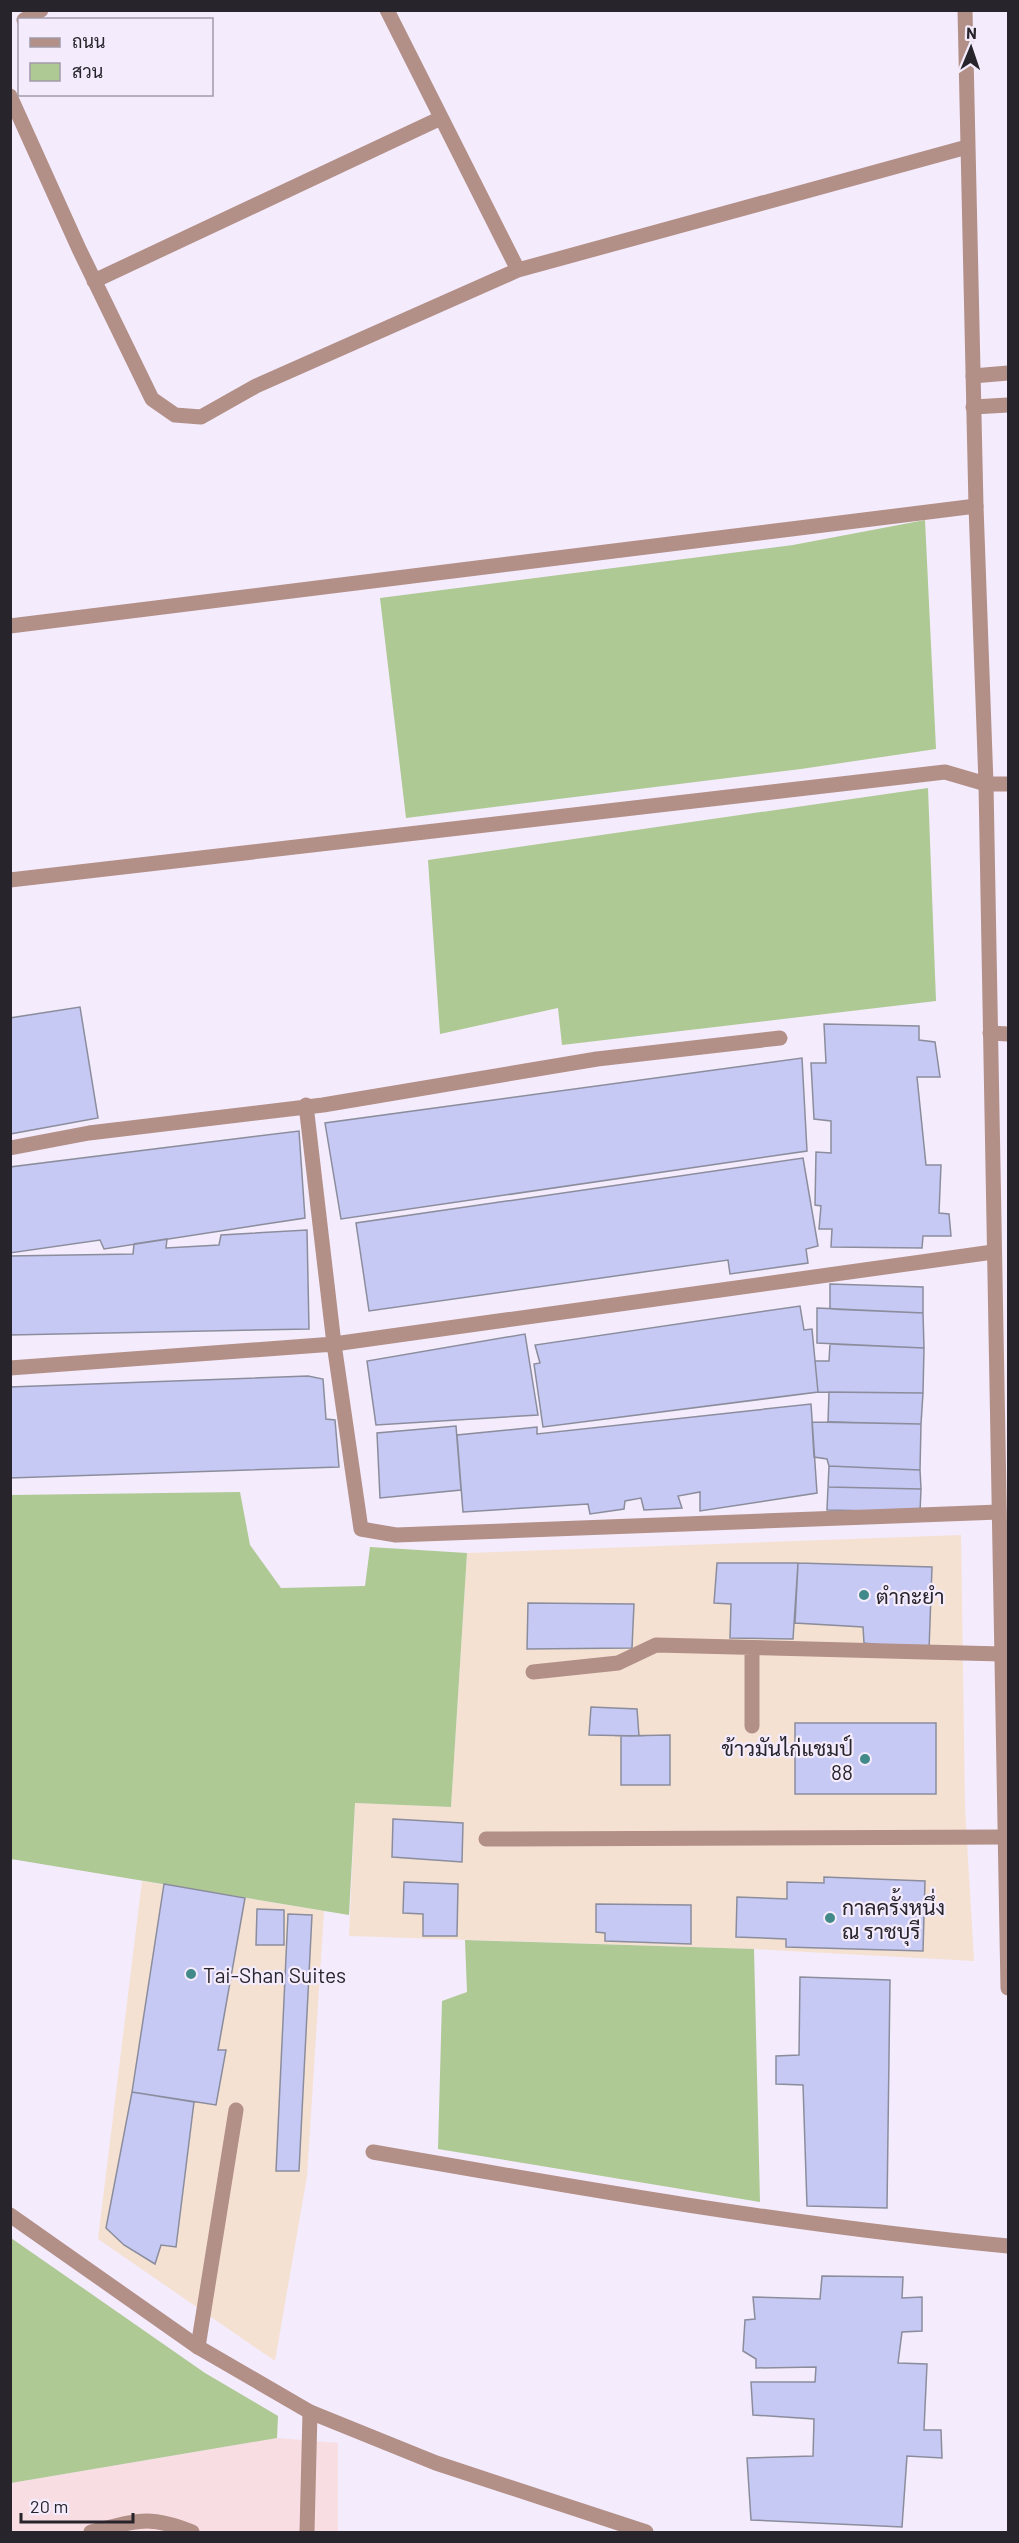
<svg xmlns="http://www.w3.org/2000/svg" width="1019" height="2543" font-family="Barlow,Sarabun,sans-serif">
	<rect width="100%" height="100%" fill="#f4ebfc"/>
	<!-- commercial -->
	<path fill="#f5e1d2" d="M961,1535L965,1807L974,1961L754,1949L349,1936L355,1803L451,1807L467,1553Z
		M142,1881L324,1911L307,2176L275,2361L98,2239Z"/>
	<!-- education -->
	<path fill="#f8dde2" d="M277,2438L338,2443V2532H11V2483Z"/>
	<!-- green -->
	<path fill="#aec994" d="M925,520L936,749L801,769L406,818L380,598L793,545Z
		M928,788L936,1001L562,1045L558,1008L440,1034L428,860Z
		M240,1492L250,1545L281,1588L365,1586L370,1547L467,1553L451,1807L355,1803L349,1915L11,1859V1495Z
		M465,1940L754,1949L760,2202L438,2149L442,2001L467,1992Z
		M11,2238L205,2373L278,2416L277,2438L11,2483Z"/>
	<!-- building -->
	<path fill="#c6c9f3" stroke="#8b8d9d" stroke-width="1.5" d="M80,1007L98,1118L10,1134V1018Z
		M824,1024L919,1026V1040L935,1042L940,1077H917L926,1165H941L939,1213L949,1214L951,1236H923L922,1248L831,1247L832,1229H819L821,1206L815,1205L816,1152L831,1153V1121L814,1119L811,1063H826Z
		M802,1058L807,1151L341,1219L325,1123Z
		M299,1131L305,1218L104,1249L100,1240L10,1253V1167Z
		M803,1158L818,1246L806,1249L808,1263L730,1274L728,1260L369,1311L356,1223Z
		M307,1230L309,1329L10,1335V1256L133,1254L134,1244L167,1239L166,1248L219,1245L221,1235Z
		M830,1284L923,1287V1313L830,1309Z
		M800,1306L804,1330L812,1329L818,1392L543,1427L534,1364L540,1363L535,1345Z
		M817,1308L923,1313L924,1348L817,1343Z
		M525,1334L538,1415L376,1425L367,1361Z
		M830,1344L924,1348L923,1393L818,1392L815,1361H829Z
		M308,1376L323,1379L326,1419L335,1420L339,1467L10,1478V1387Z
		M829,1392L923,1393L921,1424L828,1422Z
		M811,1404L817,1493L700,1511V1492L678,1496L682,1508L644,1510L641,1498L625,1501L624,1509L590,1514L588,1504L463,1512L457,1435L537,1427V1434Z
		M812,1422L921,1424L920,1470L829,1466L827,1459L814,1457Z
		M456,1426L461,1490L380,1498L377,1433Z
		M829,1466L920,1470L921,1489L828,1487Z
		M828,1487L921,1489L920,1512L827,1510Z
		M717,1563H798L793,1639L730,1638L731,1604L714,1603Z
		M798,1563L932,1567L929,1650L864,1643L863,1627L795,1623Z
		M528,1603L634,1604L632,1648L527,1649Z
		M591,1707L637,1709L639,1736L589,1735Z
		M795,1723H936V1794H795Z
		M670,1735V1785H621V1736Z
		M393,1819L463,1823L462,1862L392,1857Z
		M824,1877L925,1881L923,1951L786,1947V1939L736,1937L737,1897L787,1899V1882L824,1883Z
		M404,1882L458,1884L457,1936H423V1914L403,1913Z
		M164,1884L245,1898L218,2050H226L216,2105L132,2092Z
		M596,1904L691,1905V1944L605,1941V1933L596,1932Z
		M257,1909L284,1910V1945H256Z
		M288,1914L312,1915L299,2171H276Z
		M800,1977L890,1980L887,2208L807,2206L803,2085L776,2084V2056L799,2055Z
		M132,2092L194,2102L176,2247L161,2245L155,2264L124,2245L106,2228Z
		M822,2276L903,2277L902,2298L922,2297V2331L902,2332L898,2363L927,2364L924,2430H941L942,2458L907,2456L902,2527L751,2520L747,2458L813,2456L814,2419L753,2415L751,2382H815L816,2367L756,2368V2359L743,2351L745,2320L755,2319L753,2297L820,2299Z"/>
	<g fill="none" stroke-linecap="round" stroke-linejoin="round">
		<!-- service -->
		<path stroke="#b28f87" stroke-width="15" d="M973,376L1008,373
			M973,407L1008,405
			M533,1672L618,1663L656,1645L1002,1654
			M752,1726V1648
			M486,1839L1005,1837
			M373,2152C584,2189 795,2226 1008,2246
			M198,2347L236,2110
			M91,2532C136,2521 148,2514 192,2532
			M307,2532L310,2412"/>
		<!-- minor -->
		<path stroke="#b28f87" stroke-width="15" d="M387,10L518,270
			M24,20L41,10
			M10,96L79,249L152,399L175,415L201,417L256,386L518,270L967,147
			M94,281L441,118
			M10,626L976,506
			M10,880L945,772L986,784H1008
			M990,1033L1008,1034
			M306,1105L334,1344L361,1529L396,1535L999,1512
			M10,1148L89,1133L323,1105L597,1059L780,1038
			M10,1368L334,1344L993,1252
			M10,2215L198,2347L310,2412L436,2463L646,2532"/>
		<!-- tertiary -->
		<path stroke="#b28f87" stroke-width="15" d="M965,10L976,506L986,784L1008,1988"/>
	</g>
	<!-- markers -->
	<g fill="#428a89" stroke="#f4ebfc" stroke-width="2">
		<circle cx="864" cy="1595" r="6"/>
		<circle cx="865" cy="1759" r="6"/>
		<circle cx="830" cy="1918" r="6"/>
		<circle cx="191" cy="1974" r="6"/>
	</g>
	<g text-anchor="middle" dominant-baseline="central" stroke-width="4.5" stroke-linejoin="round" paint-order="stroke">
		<!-- poi labels -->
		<g font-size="21" fill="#27242b" stroke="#f4ebfc" text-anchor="start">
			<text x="876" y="1595">ตำกะยำ</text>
			<text x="853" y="1747" text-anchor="end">ข้าวมันไก่แชมป์<tspan x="853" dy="24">88</tspan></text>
			<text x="842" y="1906">กาลครั้งหนึ่ง<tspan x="842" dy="24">ณ ราชบุรี</tspan></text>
			<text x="203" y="1974">Tai-Shan Suites</text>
		</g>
	</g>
	<!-- border -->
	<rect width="1019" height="2543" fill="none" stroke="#27242b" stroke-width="24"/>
	<!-- legend -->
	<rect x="18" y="18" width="195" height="78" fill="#f4ebfc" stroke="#a29ba8" stroke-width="1.5"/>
	<rect x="30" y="38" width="30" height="9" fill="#b28f87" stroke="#a29ba8" stroke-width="1.5"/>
	<text x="72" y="48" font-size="18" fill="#27242b">ถนน</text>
	<rect x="30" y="63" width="30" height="18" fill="#aec994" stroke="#a29ba8" stroke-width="1.5"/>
	<text x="72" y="78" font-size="18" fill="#27242b">สวน</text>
	<!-- north arrow -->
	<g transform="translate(971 48) rotate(2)" stroke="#f4ebfc" stroke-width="4.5" paint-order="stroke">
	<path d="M0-4.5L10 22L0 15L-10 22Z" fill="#27242b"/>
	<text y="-9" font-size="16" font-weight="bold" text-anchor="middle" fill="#27242b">N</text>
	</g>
	<!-- scale -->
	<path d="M21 2513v9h112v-9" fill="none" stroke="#27242b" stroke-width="3"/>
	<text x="30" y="2513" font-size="18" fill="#27242b" stroke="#f4ebfc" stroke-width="4.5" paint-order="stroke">20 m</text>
</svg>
